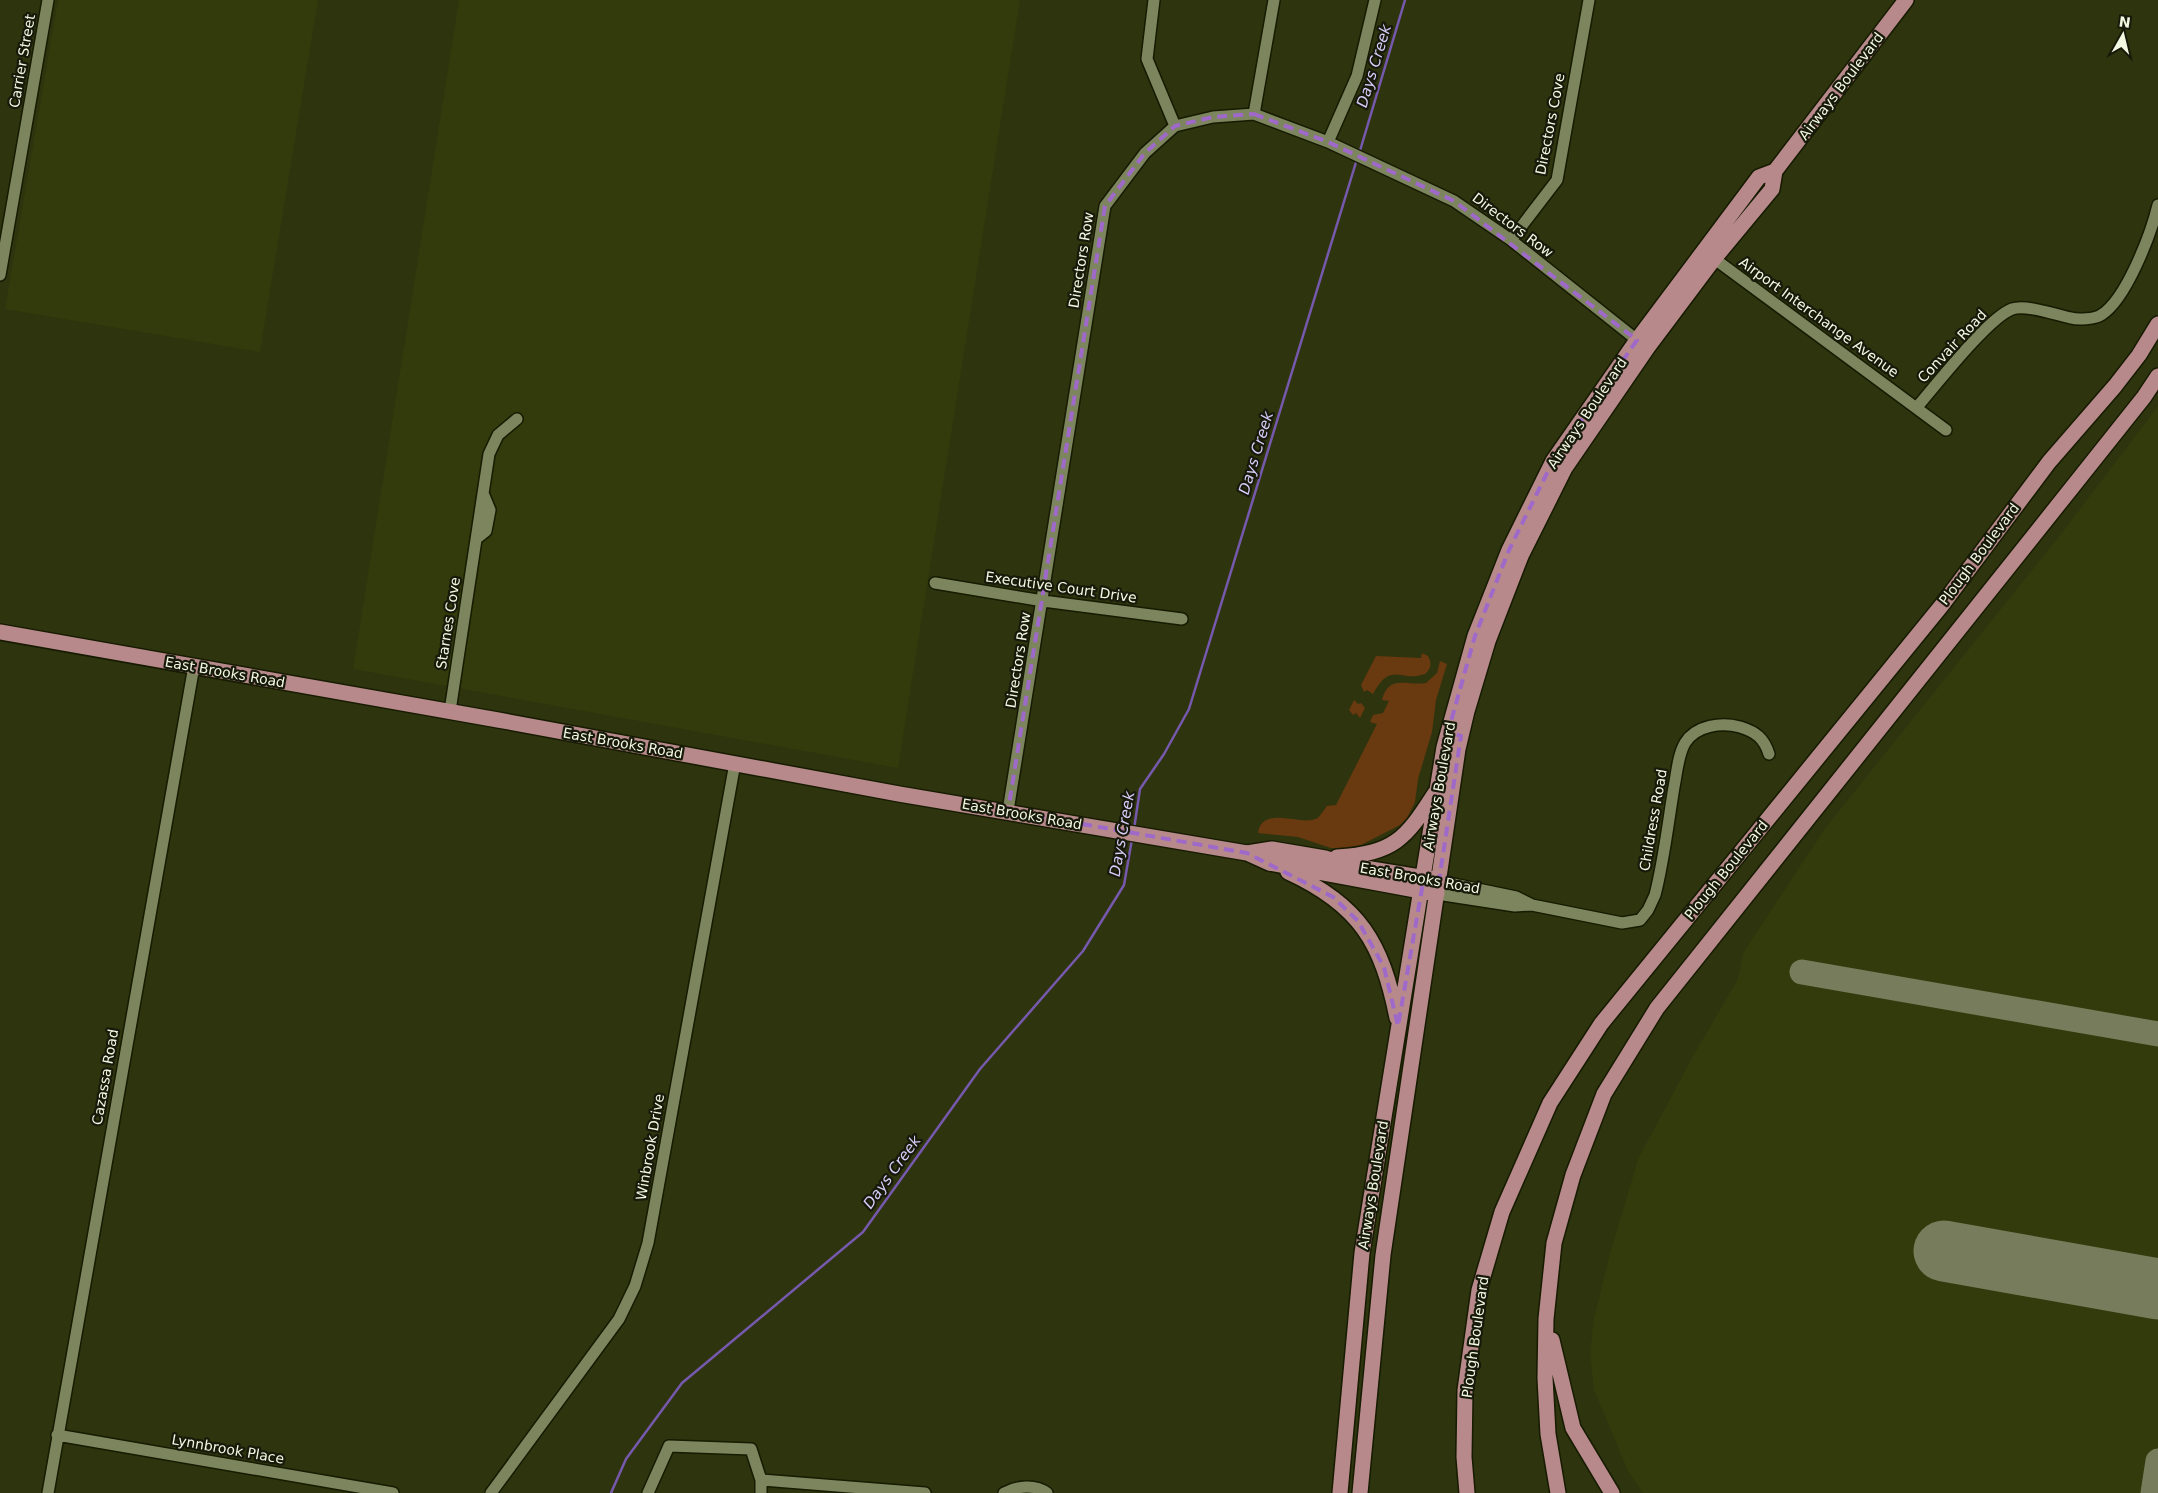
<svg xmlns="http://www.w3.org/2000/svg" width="2158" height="1493" font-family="'DejaVu Sans',sans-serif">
	<rect width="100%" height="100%" fill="#2e340e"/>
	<!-- built -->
	<path fill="#333a0b" d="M58,0H318L260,352L5,309Z
		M459,0H1020L898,768L353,669Z
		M2158,406V1493H1643L1628,1471L1594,1390L1590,1353L1594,1319L1609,1257L1638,1159L1693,1056L1738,979L1743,953L1826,827L2061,534Z"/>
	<!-- green -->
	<path fill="#69390f" d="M1422,653L1428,656C1432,663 1431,669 1425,674C1399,683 1392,660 1373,694L1367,690L1364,692L1361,685L1376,656L1421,658Z
		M1440,661L1447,664L1436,700L1432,732L1418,779L1415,802L1407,818L1400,825L1359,846L1346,849L1331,848L1298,837L1258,833C1262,807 1294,823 1312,820L1318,818L1327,806L1336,805L1377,724L1370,722L1373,715L1383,713L1389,701L1382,700C1389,674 1406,686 1426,683L1437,673Z
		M1354,700L1358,704L1361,703L1365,708L1360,718L1356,713L1353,715L1349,710Z"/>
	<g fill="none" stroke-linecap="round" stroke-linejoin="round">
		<!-- stream -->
		<path stroke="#7659ad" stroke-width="2.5" d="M1359,154L1405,0
			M1134,829L1140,789L1164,754L1189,709L1357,159
			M611,1493L626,1459L682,1383L863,1232L980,1069L1083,951L1124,885L1132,839"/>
		<!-- taxiway -->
		<path stroke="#777c5c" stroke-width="25" d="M1802,972L2158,1034
			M2153,1493L2158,1461"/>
		<!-- runway -->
		<path stroke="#777c5c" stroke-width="61" d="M1944,1251L2158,1289"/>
		<!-- minor casing -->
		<g stroke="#161b01" stroke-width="14">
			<path id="minor" d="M1154,0L1147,59L1175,126
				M1254,114L1274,0
				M1328,142L1357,76L1375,0
				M1511,240L1557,180L1589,0
				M1708,254L1946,430
				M0,275L48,0
				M1917,407C1936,385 1988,318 2012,309C2026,304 2056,315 2071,318C2078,320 2095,319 2101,315C2126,300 2151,234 2158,205
				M476,539L486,531L490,510L483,493
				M935,583L1043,601L1182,619
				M450,711L489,454L498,435L517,419
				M1008,811L1105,206L1145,153L1175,126L1213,117L1254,114L1328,142L1454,201L1511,240L1642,344
				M1439,881L1516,897L1532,905L1622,923L1640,920L1648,910L1655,895C1664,860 1668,823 1674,787C1677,772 1678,755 1685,743C1696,725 1722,722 1740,727C1756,732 1764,738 1769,754
				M1437,894L1515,906L1532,905
				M57,1435L393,1493
				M761,1480L925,1493
				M48,1493L194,666
				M491,1493L619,1319L635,1286L648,1243L735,763
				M648,1493L669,1446L751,1449L761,1480V1493
				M1004,1493C1017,1486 1035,1484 1047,1493"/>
		</g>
		<!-- major casing -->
		<g stroke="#161b01" stroke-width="18">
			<path id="major" d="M0,632L498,720L899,794L1247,853L1269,863L1437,894
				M1247,853L1272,849L1325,858L1347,865L1432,879
				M1337,857C1394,853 1405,840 1435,793
				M1288,872C1360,905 1382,943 1397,1018
				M1552,1340L1573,1428L1612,1493
				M1340,1493L1362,1253L1444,747L1475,636L1509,550L1553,461L1637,340L1759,177L1775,171
				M1360,1493L1383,1255L1458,749L1467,711L1488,641L1521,556L1565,468L1648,347L1714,259L1772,189L1775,171L1906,0
				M1467,1493L1464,1457L1465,1390L1479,1290L1502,1212L1550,1103L1601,1024L1942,605L2049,462L2115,386L2139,355L2158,324
				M1558,1493L1548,1434L1545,1378L1546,1319L1554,1243L1573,1175L1604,1094L1657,1008L2074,485L2144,397L2158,376"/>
		</g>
		<!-- minor -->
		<use href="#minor" stroke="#7d855e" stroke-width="11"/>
		<!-- major -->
		<use href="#major" stroke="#b7898a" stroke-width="15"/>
	</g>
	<!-- marked area -->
	<path fill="none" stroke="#9f69ca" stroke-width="4" stroke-dasharray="10 6" stroke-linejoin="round" d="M1254,114L1328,142L1454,201L1637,340L1553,461L1509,550L1475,636L1448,732L1461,736L1439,881L1424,877L1398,1026L1384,967L1358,921L1333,897L1247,853L1008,811L1105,206L1145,153L1175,126L1213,117Z"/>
	<g text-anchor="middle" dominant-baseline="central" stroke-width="4.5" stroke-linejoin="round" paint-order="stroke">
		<!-- street labels -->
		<g font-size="14" fill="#f3f8e2" stroke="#171a0a">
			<text transform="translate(22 61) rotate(-80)">Carrier Street</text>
			<text transform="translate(1841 86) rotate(-53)">Airways Boulevard</text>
			<text transform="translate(1550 124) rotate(-79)">Directors Cove</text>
			<text transform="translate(1513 225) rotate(37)">Directors Row</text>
			<text transform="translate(1081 260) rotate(-81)">Directors Row</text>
			<text transform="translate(1819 317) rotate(36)">Airport Interchange Avenue</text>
			<text transform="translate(1952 346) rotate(-47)">Convair Road</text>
			<text transform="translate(1587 413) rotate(-56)">Airways Boulevard</text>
			<text transform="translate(1979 554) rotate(-53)">Plough Boulevard</text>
			<text transform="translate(1061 587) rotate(8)">Executive Court Drive</text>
			<text transform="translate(448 623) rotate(-81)">Starnes Cove</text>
			<text transform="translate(1018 660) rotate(-81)">Directors Row</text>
			<text transform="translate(225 672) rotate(10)">East Brooks Road</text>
			<text transform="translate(623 743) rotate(10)">East Brooks Road</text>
			<text transform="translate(1439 786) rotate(-80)">Airways Boulevard</text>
			<text transform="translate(1022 814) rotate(10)">East Brooks Road</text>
			<text transform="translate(1653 820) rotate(-80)">Childress Road</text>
			<text transform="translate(1726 870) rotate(-51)">Plough Boulevard</text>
			<text transform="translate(1420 878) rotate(10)">East Brooks Road</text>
			<text transform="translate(105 1077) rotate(-80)">Cazassa Road</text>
			<text transform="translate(650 1147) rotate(-80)">Winbrook Drive</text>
			<text transform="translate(1373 1185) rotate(-81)">Airways Boulevard</text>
			<text transform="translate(1475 1337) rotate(-82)">Plough Boulevard</text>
			<text transform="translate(228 1449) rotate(10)">Lynnbrook Place</text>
		</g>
		<!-- water labels -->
		<g font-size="15" font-style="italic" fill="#d9cdfa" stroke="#171a0a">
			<text transform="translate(1374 66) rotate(-73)">Days Creek</text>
			<text transform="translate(1256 453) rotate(-73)">Days Creek</text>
			<text transform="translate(1122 834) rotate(-80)">Days Creek</text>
			<text transform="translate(892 1172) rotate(-54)">Days Creek</text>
		</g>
	</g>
	<!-- north arrow -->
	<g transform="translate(2123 35) rotate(8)" stroke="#171a0a" stroke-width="4" paint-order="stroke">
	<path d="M0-4L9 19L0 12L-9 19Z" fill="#f3f8e2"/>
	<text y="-8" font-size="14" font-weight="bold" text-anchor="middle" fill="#f3f8e2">N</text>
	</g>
</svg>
